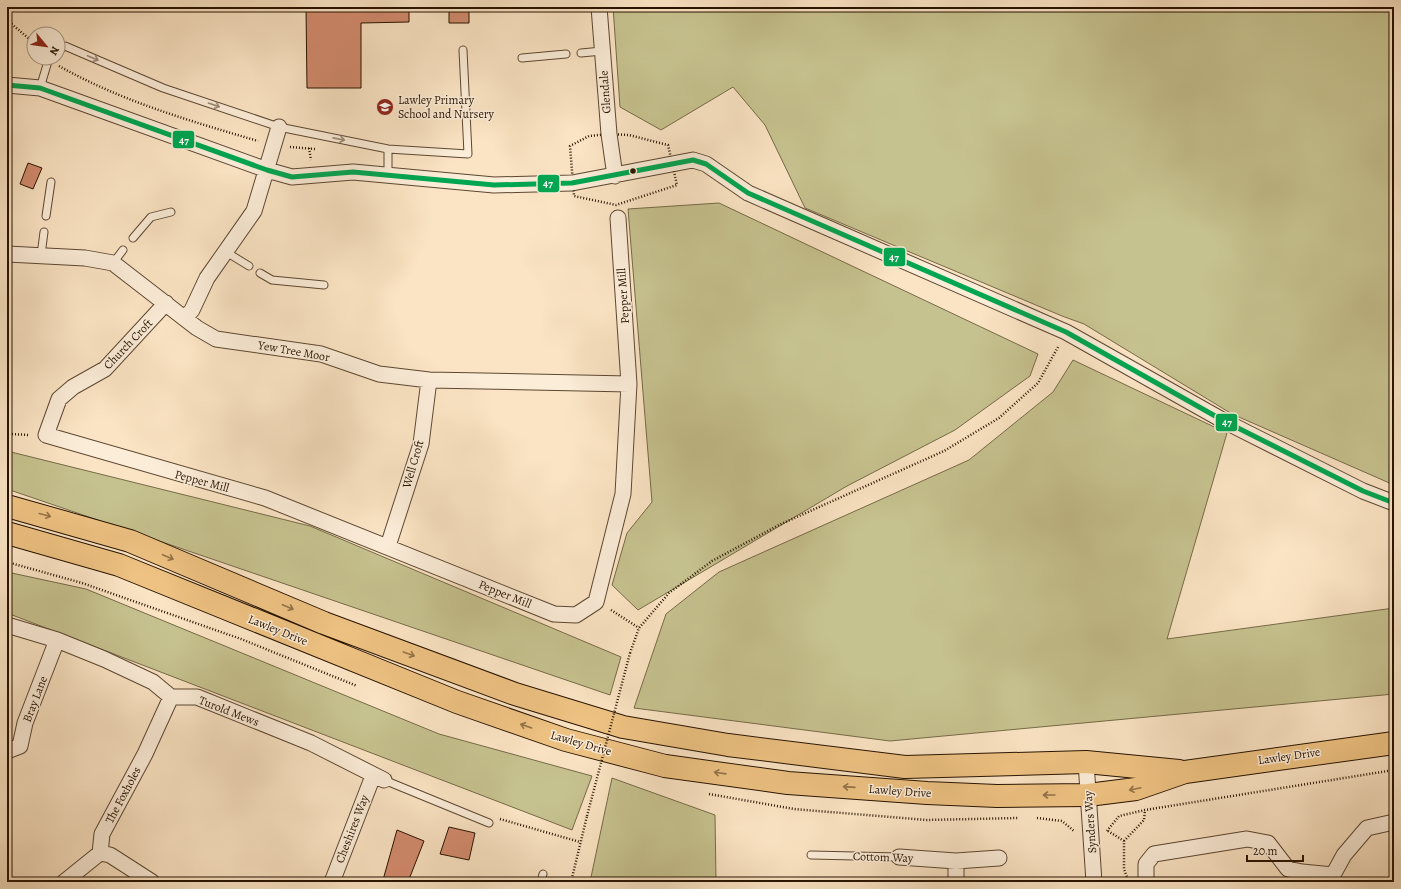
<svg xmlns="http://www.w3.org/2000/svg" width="1401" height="889" font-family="Alegreya,serif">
	<rect width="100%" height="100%" fill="#fbe4c4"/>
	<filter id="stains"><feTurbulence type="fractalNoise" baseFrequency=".005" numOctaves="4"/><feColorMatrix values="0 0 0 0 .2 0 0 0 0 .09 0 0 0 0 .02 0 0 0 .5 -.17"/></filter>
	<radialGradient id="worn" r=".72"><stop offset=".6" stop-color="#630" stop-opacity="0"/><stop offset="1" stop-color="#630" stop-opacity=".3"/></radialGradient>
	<!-- green -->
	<path fill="#c6c28f" stroke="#766a48" d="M613,7H1394V485L1232,414L1084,324L1062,316L805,208L765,125L733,87L661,130L620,107Z
		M719,203L1038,354L1030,376L955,430L847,486L638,610L612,585L627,533L652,502L628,209Z
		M1073,360L1227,433L1167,639L1394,608V694L890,741L634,708L666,614L719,572L969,460L1053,392Z
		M7,451L310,526L621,657L610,695L7,489Z
		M7,572L86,589L439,734L592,776L572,830L7,613Z
		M612,778L715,815L716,882H590Z"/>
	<!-- building -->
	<path fill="#d38c6f" stroke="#271300" d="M306,7H409V22L361,23V88H307Z
		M449,7H469V23H449Z
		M28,163L42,168L33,189L20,184Z
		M449,827L475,833L469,860L440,854Z
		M397,830L424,841L408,882L383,880Z"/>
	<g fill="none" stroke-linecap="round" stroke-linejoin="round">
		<!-- lane casing -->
		<g stroke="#5c4731" stroke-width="9">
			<path id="lane" d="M58,51L65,46L163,88L279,127L388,149L468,154L463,50
				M581,53L602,51
				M522,58L566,54
				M40,88L49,58
				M388,149V176
				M46,216L51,182
				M133,238L151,217L171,212
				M226,252L249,266
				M41,255L44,232
				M113,263L123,250
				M260,273L272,280L324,285
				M384,780L489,823
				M811,855L899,857
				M541,882L543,874"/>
		</g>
		<!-- street casing -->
		<g stroke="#5c4731" stroke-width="17">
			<path id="street" d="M599,7L609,134L615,176
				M7,85L40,88L267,170L292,177L353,172L494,185L572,183L693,160L706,164L748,193L1066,332L1224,421L1363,491L1394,503
				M7,254L85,258L113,263L197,328L216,339L321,354L379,374L429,380L629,384
				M166,303L105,369L73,387L59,399L46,435L265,498L554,614L576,615L596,602L623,494L629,384L618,218
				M185,318L192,310L207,278L254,211L279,127
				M388,546L421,444L429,380
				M7,625L57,640L104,659L153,682L171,697H197L311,743L384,780
				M7,751L20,746L25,723L57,640
				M1086,762L1094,882
				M100,853L110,855L152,882
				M899,857L956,861L999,858
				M956,861V882
				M1333,875L1344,855L1367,828L1394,822
				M64,882L100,853L102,834L145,754L171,697
				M332,882L373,776
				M1148,882L1146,879V864L1154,854L1247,839L1268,843L1288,869L1302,872L1333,875"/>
		</g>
		<!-- primary casing -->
		<g stroke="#271300" stroke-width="24">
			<path id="primary" d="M7,506L130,541L324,623L515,694L623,727L728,745L905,767L1086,762L1179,771
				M7,533L119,565L457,702L566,740L665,766L788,783L927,793L997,796L1088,795L1136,789L1185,772L1394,743"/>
		</g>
		<!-- path -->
		<path stroke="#271300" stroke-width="2.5" stroke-dasharray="1 2" stroke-linecap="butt" d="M7,20L34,43
			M59,66C121,101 190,121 258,141
			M609,134L629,135L668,145L677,185L616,205L574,196L570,146L589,136Z
			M290,147L315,149
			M309,148L311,160
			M7,431L11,434L29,435
			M7,562L82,583L241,639L357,686
			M611,610L639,628
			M630,653L639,628L669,593L712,561L779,525L944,451L999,418L1038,383L1058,347
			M709,794L794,809L926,820L1018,818
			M1037,818L1062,821L1074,831
			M500,819L580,842
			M1107,831L1119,816L1145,810L1394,770
			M1108,831L1124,841V869L1128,880
			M1124,841L1144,820L1145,810
			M571,882L587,816"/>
		<!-- lane -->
		<use href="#lane" stroke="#fcedd9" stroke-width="7"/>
		<!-- street -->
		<use href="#street" stroke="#fcedd9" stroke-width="15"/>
		<!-- primary -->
		<use href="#primary" stroke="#eec282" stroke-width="22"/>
		<!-- path-bridge -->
		<path stroke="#271300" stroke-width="2.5" stroke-dasharray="1 2" stroke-linecap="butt" d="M587,816L630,653"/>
		<!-- bus-1 casing -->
		<g stroke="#fcedd9" stroke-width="8">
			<path id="bus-1" d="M7,85L40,88L267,170L292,177L353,172L494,185L572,183L693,160L706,164L748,193L1066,332L1224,421L1363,491L1394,503"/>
		</g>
		<!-- bus-1 -->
		<use href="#bus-1" stroke="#00a651" stroke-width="5"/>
	</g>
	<!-- one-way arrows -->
	<defs><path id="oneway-shaft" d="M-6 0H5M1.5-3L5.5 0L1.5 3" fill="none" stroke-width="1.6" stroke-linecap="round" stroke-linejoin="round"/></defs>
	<g stroke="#9c8b77">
		<use href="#oneway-shaft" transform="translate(93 58) rotate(23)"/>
		<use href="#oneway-shaft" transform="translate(214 105) rotate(19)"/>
		<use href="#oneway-shaft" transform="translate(339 139) rotate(11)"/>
	</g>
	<g stroke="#947348">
		<use href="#oneway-shaft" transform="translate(45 515) rotate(15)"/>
		<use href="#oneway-shaft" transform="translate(168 557) rotate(23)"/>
		<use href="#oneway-shaft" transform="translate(288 607) rotate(23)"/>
		<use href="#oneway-shaft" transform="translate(409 654) rotate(20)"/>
		<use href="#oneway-shaft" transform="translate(526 726) rotate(-161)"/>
		<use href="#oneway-shaft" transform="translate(720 773) rotate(-172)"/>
		<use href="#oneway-shaft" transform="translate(849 787) rotate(-176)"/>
		<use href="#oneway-shaft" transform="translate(1135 789) rotate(168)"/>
		<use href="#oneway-shaft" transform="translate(1049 795) rotate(180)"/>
	</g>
	<!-- icons -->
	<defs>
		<g id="school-disc" transform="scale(0.9)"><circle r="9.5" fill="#8f2418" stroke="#fcedd9"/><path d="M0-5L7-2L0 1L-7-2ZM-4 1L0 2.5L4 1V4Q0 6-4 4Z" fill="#fff"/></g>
	</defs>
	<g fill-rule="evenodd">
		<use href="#school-disc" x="385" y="107"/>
	</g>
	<!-- markers -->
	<circle fill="#271300" stroke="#fcedd9" stroke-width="1.5" cx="633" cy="171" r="3.5"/>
	<g text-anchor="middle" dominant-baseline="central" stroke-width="3" stroke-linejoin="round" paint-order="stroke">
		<!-- street labels -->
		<g font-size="12" fill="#271300" stroke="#fcedd9">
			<text transform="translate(605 92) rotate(-94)">Glendale</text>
			<text transform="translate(623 296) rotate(-94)">Pepper Mill</text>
			<text transform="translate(128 344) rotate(-46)">Church Croft</text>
			<text transform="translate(294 351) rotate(10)">Yew Tree Moor</text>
			<text transform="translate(413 464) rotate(-74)">Well Croft</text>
			<text transform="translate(202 481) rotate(15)">Pepper Mill</text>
			<text transform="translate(505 594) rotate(22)">Pepper Mill</text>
			<text transform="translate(278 630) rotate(22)">Lawley Drive</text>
			<text transform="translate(35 699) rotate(-69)">Bray Lane</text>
			<text transform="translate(229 711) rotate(21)">Turold Mews</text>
			<text transform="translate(581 743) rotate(16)">Lawley Drive</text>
			<text transform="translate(1289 756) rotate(-8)">Lawley Drive</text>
			<text transform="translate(900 791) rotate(4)">Lawley Drive</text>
			<text transform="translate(123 795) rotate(-62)">The Foxholes</text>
			<text transform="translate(1090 822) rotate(-94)">Synders Way</text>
			<text transform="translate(352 829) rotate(-69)">Cheshires Way</text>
			<text transform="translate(883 857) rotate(2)">Cottom Way</text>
		</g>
		<!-- poi labels -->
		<g font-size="12" fill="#271300" stroke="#fcedd9" text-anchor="start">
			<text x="398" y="100">Lawley Primary<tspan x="398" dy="14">School and Nursery</tspan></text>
		</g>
	</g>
	<g stroke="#fcedd9" stroke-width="1.5">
		<rect x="172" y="130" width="23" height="19" rx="4" fill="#00a651"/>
		<rect x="537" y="174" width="23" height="19" rx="4" fill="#00a651"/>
		<rect x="883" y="247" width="23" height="20" rx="4" fill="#00a651"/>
		<rect x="1215" y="413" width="23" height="19" rx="4" fill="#00a651"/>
	</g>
	<g font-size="11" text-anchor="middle" font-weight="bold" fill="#fff">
		<text x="184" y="144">47</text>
		<text x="548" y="187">47</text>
		<text x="894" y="261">47</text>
		<text x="1227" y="426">47</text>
	</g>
	<!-- margin -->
	<rect width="1401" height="889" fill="none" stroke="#fbe4c4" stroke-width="24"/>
	<rect x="8" y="8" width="1385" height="873" fill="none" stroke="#271300" stroke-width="2"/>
	<rect x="12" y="12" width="1377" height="865" fill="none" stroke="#271300"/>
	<!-- north arrow -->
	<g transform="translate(46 46) rotate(119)"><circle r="19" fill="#fcedd9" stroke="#a79682"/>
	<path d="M0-3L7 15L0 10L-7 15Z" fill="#8f2418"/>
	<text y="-6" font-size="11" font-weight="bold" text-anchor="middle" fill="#271300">N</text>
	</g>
	<!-- scale -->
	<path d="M1247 855v6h56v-6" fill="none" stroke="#271300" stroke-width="2"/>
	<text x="1253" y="855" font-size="12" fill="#271300" stroke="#fcedd9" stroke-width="3" paint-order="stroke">20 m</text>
	<rect width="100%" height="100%" filter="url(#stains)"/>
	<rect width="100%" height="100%" fill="url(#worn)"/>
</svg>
